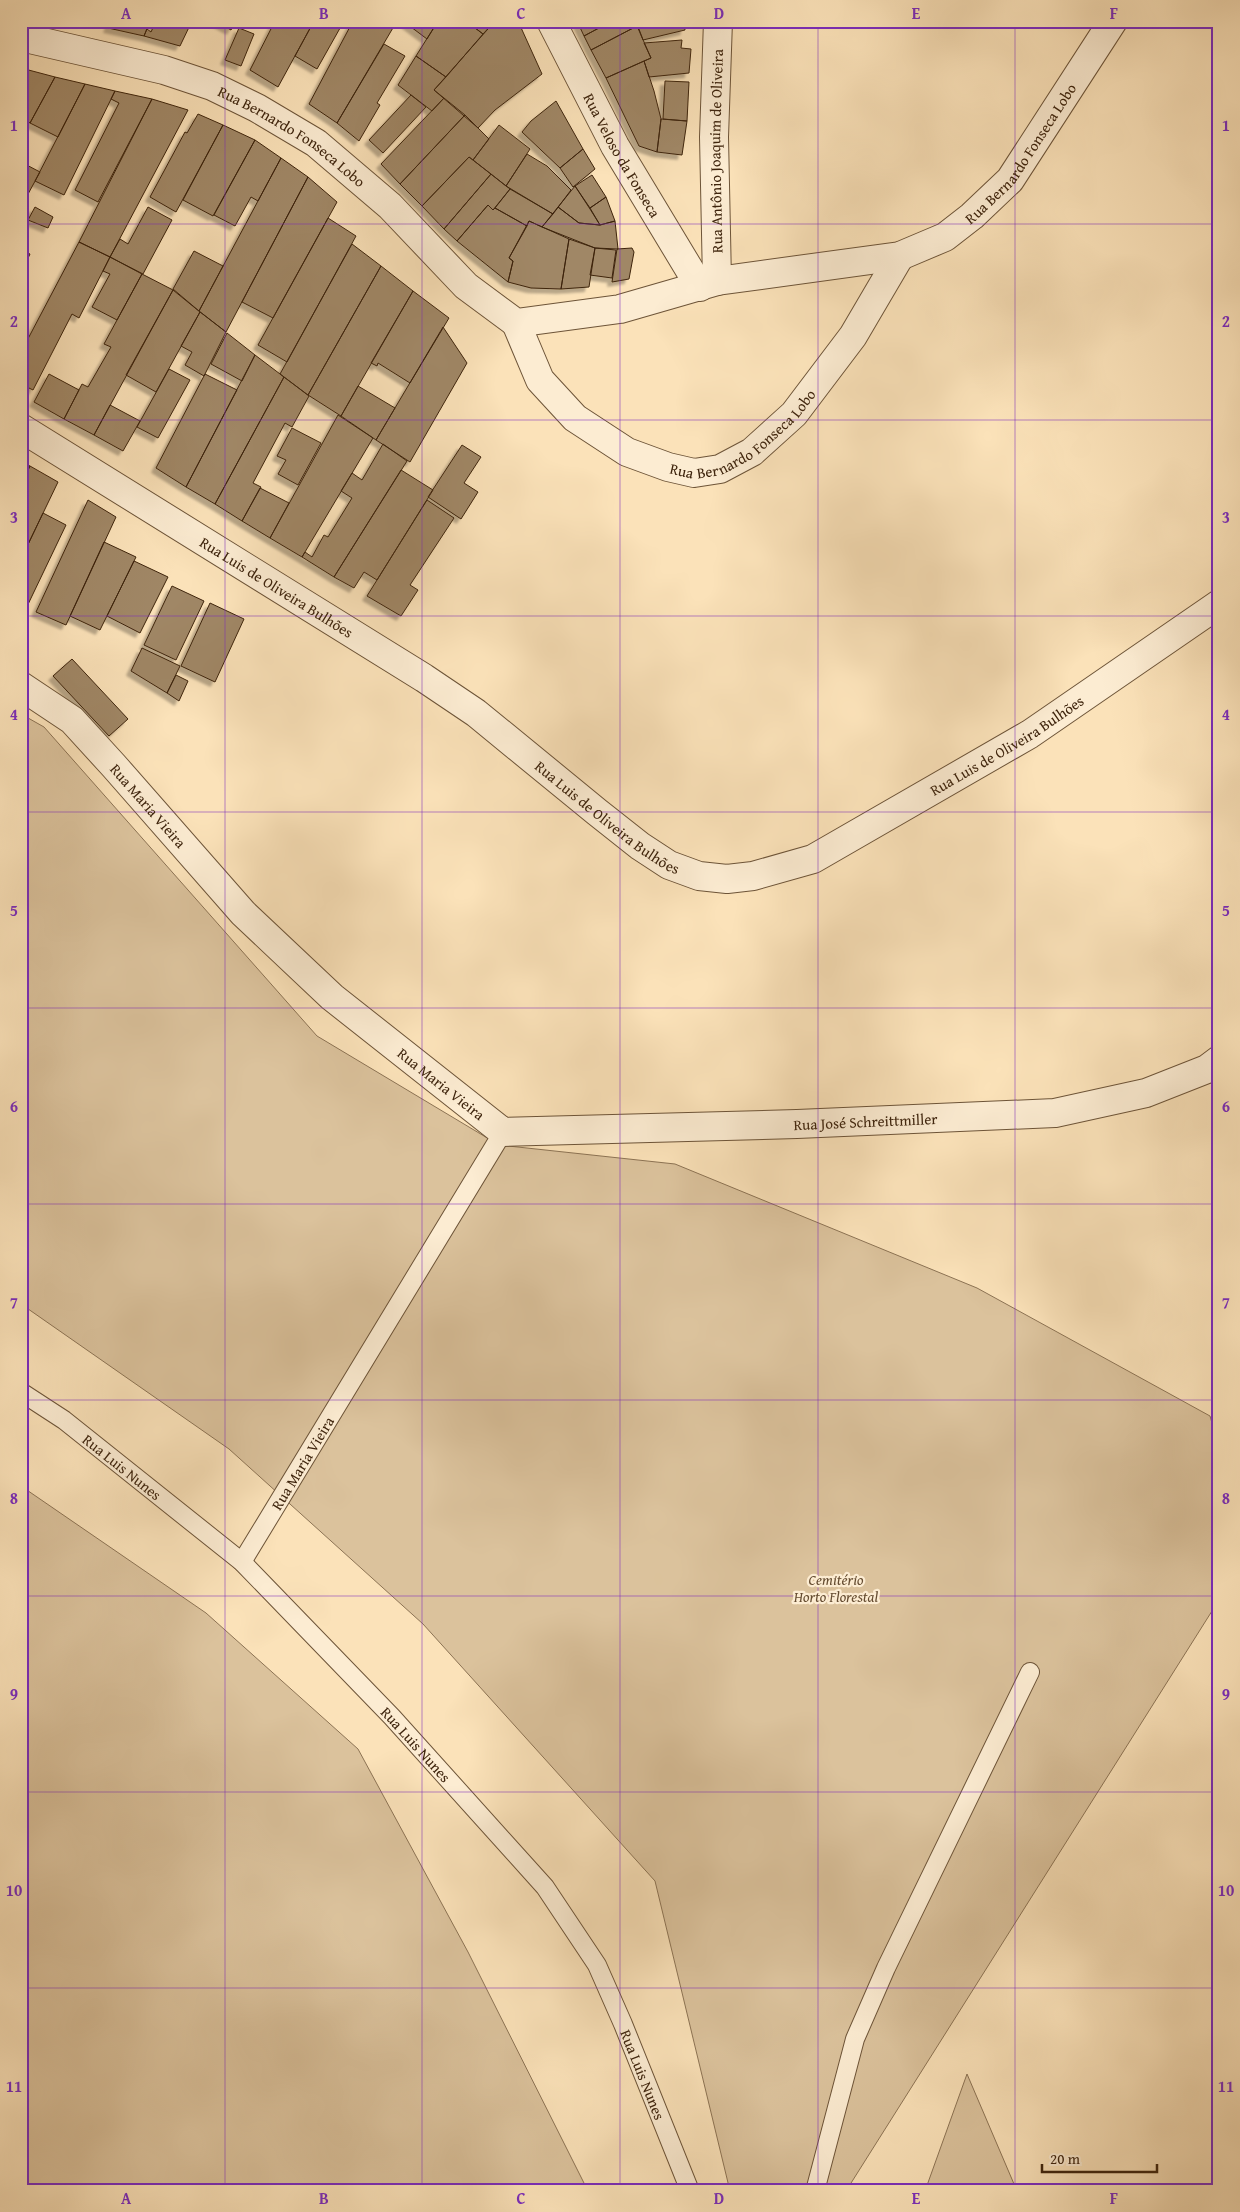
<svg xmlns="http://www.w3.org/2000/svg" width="1240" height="2212" viewBox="0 0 1240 2212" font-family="'Gentium Book Plus',serif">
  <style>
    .green { fill: #dbc29c; stroke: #8c7354 }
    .building { fill: #a08766; stroke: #3e240d; filter: url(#shadow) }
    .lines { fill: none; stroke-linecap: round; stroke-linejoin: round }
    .lane-casing { stroke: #6d5438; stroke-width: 20 }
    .street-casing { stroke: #6d5438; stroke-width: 30 }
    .lane { stroke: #fcecd2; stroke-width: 18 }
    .street { stroke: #fcecd2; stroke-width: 28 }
    .grid { fill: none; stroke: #7b2cbf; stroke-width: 1; stroke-opacity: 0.55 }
    .labels { text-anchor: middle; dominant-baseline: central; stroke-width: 4.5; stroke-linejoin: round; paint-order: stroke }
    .street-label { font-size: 15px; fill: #3e240d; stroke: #fcecd2 }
    .park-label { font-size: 15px; font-style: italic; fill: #654c31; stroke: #fcecd2 }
    .neatline { fill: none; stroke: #7b2cbf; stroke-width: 2 }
    .grid-label { font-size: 16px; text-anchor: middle; font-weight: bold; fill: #7b2cbf }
  </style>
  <defs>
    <filter id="shadow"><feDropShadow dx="-4.5" dy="4.5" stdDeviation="1" flood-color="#0004"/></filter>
  </defs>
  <rect width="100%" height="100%" fill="#fbe2b9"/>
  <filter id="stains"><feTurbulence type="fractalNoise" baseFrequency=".004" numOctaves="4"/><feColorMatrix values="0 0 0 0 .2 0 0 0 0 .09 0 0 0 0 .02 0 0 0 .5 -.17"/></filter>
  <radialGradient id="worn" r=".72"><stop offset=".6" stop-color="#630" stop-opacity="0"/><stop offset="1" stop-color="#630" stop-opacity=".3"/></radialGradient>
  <path class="green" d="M21,714L44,727L317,1036L499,1145L675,1164L977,1288L1210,1416L1219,1448V1596L1212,1611L846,2191H730L655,1881L423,1624L229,1449L21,1304Z
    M21,1486L206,1613L358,1749L468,1952L588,2191H21Z
    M967,2074L1017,2191H925Z"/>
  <path class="building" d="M111,21H150L144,36L108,28Z
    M156,21H192L180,46L144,36L147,29L151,32Z
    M215,21H236L231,30Z
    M275,21H314L278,87L250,70Z
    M314,21H344L317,69L295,56Z
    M353,21H397L337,123L309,104Z
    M403,21H438L427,39Z
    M438,21H466L483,34L446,77L416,56Z
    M466,21H495L483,34Z
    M495,21H518L542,74L495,110L478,128L434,90Z
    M577,21H612L584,36Z
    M612,21H636L637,26L591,50L584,36Z
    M636,21H684L685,30L643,40Z
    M637,26L651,58L606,78L591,50Z
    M239,28L254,34L241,66L225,60Z
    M682,40L681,48L691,49L689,73L649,77L644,61L651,58L644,43Z
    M384,44L405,56L377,103L380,105L359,141L337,123Z
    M416,56L446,77L434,90L444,98L432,111L398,85Z
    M644,61L654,91L661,119L657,152L639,146L606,78Z
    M21,68L55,77L30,123L21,118Z
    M55,77L85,84L58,137L30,123Z
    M665,81L689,82L687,121L663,119Z
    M85,84L115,91L64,195L35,181Z
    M115,91L152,99L98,202L75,190L119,103L111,99Z
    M411,95L426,107L383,153L369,140Z
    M444,98L465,115L400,184L381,164Z
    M152,99L188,110L110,257L79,242Z
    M556,101L583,149L560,168L522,132L531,121Z
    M198,114L223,125L176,212L150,197L185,132L187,133Z
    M465,115L489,139L473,160L469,157L422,206L400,184Z
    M661,119L687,121L682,155L657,152Z
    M223,125L255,140L213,216L183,200Z
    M499,125L530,149L506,186L473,160Z
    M255,140L281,158L258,201L251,197L235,226L214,215Z
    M583,149L595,169L573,187L560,168Z
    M527,154L547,166L571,190L553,214L506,186Z
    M469,157L491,174L444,229L422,206Z
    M281,158L308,177L226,332L199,311Z
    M21,162L40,172L21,207Z
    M491,174L510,189L493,210L488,205L457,241L444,229Z
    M592,175L606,197L590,208L575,186Z
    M308,177L337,202L273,318L242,302Z
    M575,186L590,209L600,225L579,223L558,207Z
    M510,189L553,214L542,227L529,221L527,226L495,208Z
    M606,197L615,221L600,225L590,208Z
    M488,205L493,210L495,208L527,226L509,258L513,261L508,282L457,241Z
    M35,207L53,217L48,228L28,220Z
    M148,207L172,220L143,274L110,257L120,239L128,244Z
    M558,207L579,223L600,225L615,221L618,249L595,248L542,227Z
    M328,218L356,236L287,362L258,345Z
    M529,221L569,239L561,289L531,288L508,282L513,261L509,258Z
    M569,239L595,248L589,287L561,289Z
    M79,242L110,257L79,318L72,314L33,390L21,384V352Z
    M352,244L381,266L308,395L280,374Z
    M595,248L616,250L612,278L590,275Z
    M632,248L634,252L629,279L612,282L617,249Z
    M21,250L30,254L21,273Z
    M194,251L223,266L199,311L173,289Z
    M110,257L142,274L117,320L92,307L110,274L103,271Z
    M381,266L413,291L341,416L308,395Z
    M142,274L173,290L94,435L64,419L82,384L88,387L111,347L104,344Z
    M173,290L200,312L156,392L126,375Z
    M413,291L449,318L410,383L378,363L377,366L371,363Z
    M200,312L226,332L204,376L185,365L192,352L181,346Z
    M443,327L467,363L410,462L376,440Z
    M227,333L255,355L242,381L211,364Z
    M255,355L284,377L215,504L186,487Z
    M169,369L190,380L158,438L137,427Z
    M49,374L79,390L64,419L34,402Z
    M205,374L237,390L186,487L156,468Z
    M284,377L309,396L292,427L285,423L253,483L261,487L242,521L215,504Z
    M358,386L395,408L376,440L341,416Z
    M110,405L140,421L123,451L94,435Z
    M338,415L373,438L302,557L270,538Z
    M292,428L321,443L298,485L278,474L286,460L277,456Z
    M383,444L407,461L334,577L302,557L305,552L312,557L324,535L328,537L352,498L341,491L352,473L362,480Z
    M462,445L481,457L464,483L478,492L461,519L428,497Z
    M21,461L30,466L21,484Z
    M30,466L58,482L21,559V484Z
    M401,470L433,490L377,580L364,572L354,588L334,577Z
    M260,488L289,503L270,538L242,521Z
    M88,500L116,517L66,625L36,612Z
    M427,500L454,518L410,585L418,590L401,616L367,596Z
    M43,513L66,525L21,619V559Z
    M104,542L136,557L100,630L70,616Z
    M134,561L168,577L140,633L107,616Z
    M172,586L204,601L176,660L144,645Z
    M210,603L244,619L215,682L181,666Z
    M142,648L180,666L167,693L131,671Z
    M72,659L128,719L109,736L53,676Z
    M176,675L188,681L179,701L167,693Z"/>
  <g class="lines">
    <g class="lane-casing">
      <g id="lane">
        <path id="s1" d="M21,1392L64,1420L242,1562L392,1717L545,1887L597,1965L623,2024L690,2191"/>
        <path id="s2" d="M242,1562L503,1132"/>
        <path d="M815,2191L855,2039L886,1968L1030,1672"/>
      </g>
    </g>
    <g class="street-casing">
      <g id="street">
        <path id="s3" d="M551,21L615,146L700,287"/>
        <path id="s4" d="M21,37L164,70L212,86L257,108L316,143L390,206L466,286L516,323L620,309L717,281L900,256L945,237L972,216L1010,180L1113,21"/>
        <path id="s5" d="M717,281L714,137L718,21"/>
        <path id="s6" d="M516,323L540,380L575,418L627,452L668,467L694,473L720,469L752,452L794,414L853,336L900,256"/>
        <path id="s7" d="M21,428L424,678L476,713L597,812L640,846L669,865L699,876L727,879L753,876L813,859L1030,734L1219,604"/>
        <path id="s8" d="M21,686L72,720L114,766L243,913L332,997L503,1132L797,1124L1055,1113L1146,1093L1207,1069L1219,1060"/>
      </g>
    </g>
    <use href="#lane" class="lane"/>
    <use href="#street" class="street"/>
  </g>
  <path class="grid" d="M225,21V2191M422,21V2191M620,21V2191M818,21V2191M1015,21V2191M21,224H1219M21,420H1219M21,616H1219M21,812H1219M21,1008H1219M21,1204H1219M21,1400H1219M21,1596H1219M21,1792H1219M21,1988H1219"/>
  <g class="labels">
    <g class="street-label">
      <text stroke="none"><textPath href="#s4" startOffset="292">Rua Bernardo Fonseca Lobo</textPath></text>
      <text stroke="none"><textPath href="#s5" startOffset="130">Rua Antônio Joaquim de Oliveira</textPath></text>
      <text stroke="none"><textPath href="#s4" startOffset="1139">Rua Bernardo Fonseca Lobo</textPath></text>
      <text stroke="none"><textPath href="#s3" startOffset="152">Rua Veloso da Fonseca</textPath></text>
      <text stroke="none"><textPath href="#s6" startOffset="308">Rua Bernardo Fonseca Lobo</textPath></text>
      <text stroke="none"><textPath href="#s7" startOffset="301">Rua Luis de Oliveira Bulhões</textPath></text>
      <text stroke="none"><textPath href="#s7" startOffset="1156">Rua Luis de Oliveira Bulhões</textPath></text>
      <text stroke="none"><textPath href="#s8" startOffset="176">Rua Maria Vieira</textPath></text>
      <text stroke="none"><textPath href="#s7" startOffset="705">Rua Luis de Oliveira Bulhões</textPath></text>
      <text stroke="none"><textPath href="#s8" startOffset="581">Rua Maria Vieira</textPath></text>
      <text stroke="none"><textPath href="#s8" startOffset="1022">Rua José Schreittmiller</textPath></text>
      <text stroke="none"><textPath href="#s2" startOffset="116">Rua Maria Vieira</textPath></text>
      <text stroke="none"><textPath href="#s1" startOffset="126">Rua Luis Nunes</textPath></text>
      <text stroke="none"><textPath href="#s1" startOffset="531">Rua Luis Nunes</textPath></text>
      <text stroke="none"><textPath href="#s1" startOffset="936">Rua Luis Nunes</textPath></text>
    </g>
    <g class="park-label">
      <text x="836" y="1579">Cemitério<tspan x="836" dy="17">Horto Florestal</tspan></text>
    </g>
  </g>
  <rect width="1240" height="2212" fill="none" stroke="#fbe2b9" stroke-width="55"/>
  <path d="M1042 2164v8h115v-8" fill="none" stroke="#3e240d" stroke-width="2.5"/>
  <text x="1050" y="2164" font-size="15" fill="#3e240d" stroke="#fcecd2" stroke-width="4" paint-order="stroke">20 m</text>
  <rect x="28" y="28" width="1184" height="2156" class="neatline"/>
  <g class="grid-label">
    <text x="126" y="19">A</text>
    <text x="324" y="19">B</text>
    <text x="521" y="19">C</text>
    <text x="719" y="19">D</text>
    <text x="916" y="19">E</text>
    <text x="1114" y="19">F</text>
    <text x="14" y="131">1</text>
    <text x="1226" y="131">1</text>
    <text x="14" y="327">2</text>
    <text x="1226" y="327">2</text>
    <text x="14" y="523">3</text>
    <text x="1226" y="523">3</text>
    <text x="14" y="720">4</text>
    <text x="1226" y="720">4</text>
    <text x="14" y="916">5</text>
    <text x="1226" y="916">5</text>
    <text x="14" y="1112">6</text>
    <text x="1226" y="1112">6</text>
    <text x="14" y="1308">7</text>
    <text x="1226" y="1308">7</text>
    <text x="14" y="1504">8</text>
    <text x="1226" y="1504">8</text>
    <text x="14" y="1700">9</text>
    <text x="1226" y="1700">9</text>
    <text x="14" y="1896">10</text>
    <text x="1226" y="1896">10</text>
    <text x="14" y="2092">11</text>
    <text x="1226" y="2092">11</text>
    <text x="126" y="2204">A</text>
    <text x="324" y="2204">B</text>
    <text x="521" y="2204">C</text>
    <text x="719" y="2204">D</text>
    <text x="916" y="2204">E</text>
    <text x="1114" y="2204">F</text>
  </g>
  <rect width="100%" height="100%" filter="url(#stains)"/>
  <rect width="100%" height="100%" fill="url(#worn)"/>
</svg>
